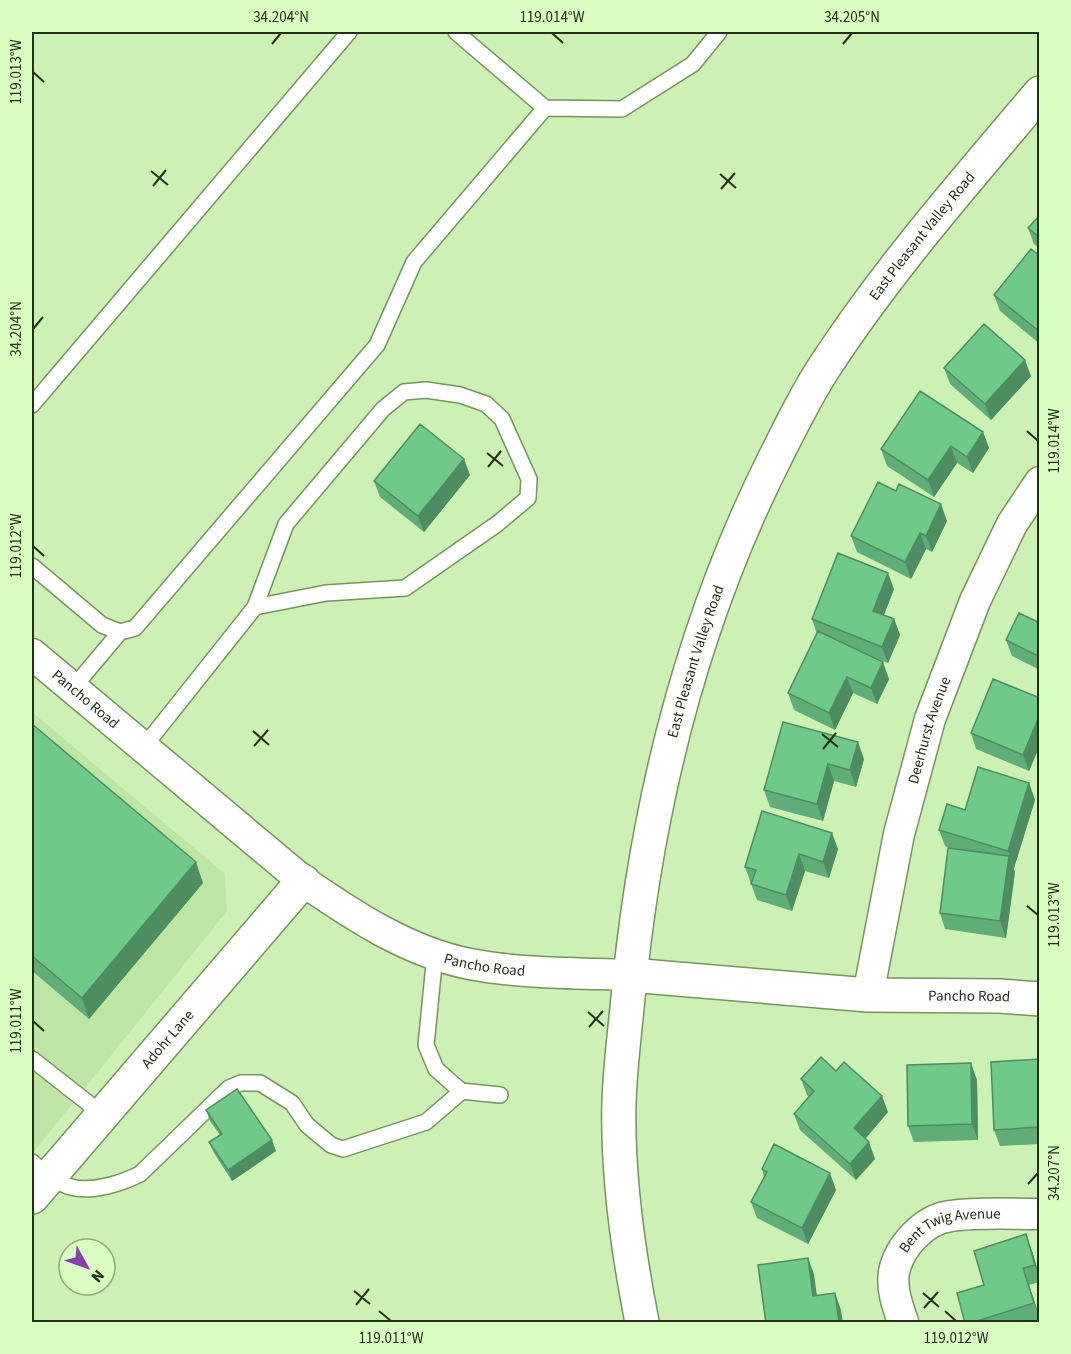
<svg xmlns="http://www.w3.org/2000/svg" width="1071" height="1354" viewBox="0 0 1071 1354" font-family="'Source Sans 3',sans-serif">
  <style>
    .built { fill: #bfe5a4 }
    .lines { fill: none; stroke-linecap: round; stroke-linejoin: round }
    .service-casing { stroke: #75945e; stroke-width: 18 }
    .minor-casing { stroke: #75945e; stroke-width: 33 }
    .tertiary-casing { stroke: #75945e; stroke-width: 36 }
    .secondary-casing { stroke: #75945e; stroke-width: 36 }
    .service { stroke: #fff; stroke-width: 15 }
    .minor { stroke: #fff; stroke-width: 30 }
    .tertiary { stroke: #fff; stroke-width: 33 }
    .secondary { stroke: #fff; stroke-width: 33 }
    .wall { fill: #5fad78 }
    .shaded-wall { fill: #4d8d61 }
    .building { fill: #6ec98b; stroke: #4d8d61; stroke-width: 1.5 }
    .ticks { fill: none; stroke: #222f19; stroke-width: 2 }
    .labels { text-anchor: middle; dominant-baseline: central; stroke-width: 4.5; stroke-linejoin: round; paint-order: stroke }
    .street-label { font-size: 15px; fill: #222f19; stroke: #dafdc2 }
    .neatline { fill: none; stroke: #222f19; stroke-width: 2 }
    .ticks-label { font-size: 15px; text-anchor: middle; fill: #222f19 }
  </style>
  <rect width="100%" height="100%" fill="#cdf0b5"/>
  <path class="built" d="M32,712L225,874L227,911L32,1154Z"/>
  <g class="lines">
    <g class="service-casing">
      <path id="service" d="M456,32L545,108L622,109L693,64L719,32
        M32,405L349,32
        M32,566L102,625L120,632L135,628L377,345L414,262L545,108
        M73,688L120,632
        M143,748L255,607L326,593L405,588L497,524L528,498L529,479L502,419L486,404L460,395L426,390L404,392L383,409L286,524L255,607
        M435,954L426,1045L436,1069L461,1091L500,1095
        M32,1059L102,1114
        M32,1162C44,1172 56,1183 71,1187C92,1193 122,1183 140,1174L229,1088L241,1083H260L292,1103L307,1125L331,1145L343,1149L426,1122L462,1091"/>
    </g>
    <g class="minor-casing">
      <g id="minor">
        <path id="s1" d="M32,654L303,881C354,916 408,952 470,964C522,974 577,973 630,975"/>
        <path id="s2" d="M868,995L899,834L930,719L975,601L1012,524L1040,482"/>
        <path id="s3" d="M903,1322C898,1307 891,1289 894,1272C899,1247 924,1219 951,1216C979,1212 1011,1214 1040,1214"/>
      </g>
    </g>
    <g class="tertiary-casing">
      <g id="tertiary">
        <path id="s4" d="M630,975L868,995L1000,996L1040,999"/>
        <path id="s5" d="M32,1197L303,881"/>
      </g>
    </g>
    <g class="secondary-casing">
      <g id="secondary">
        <path id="s6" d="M642,1322C628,1251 617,1175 619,1102C620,1070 624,1039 627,1008C644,817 689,629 775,458C791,426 807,393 827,363C890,267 966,181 1040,93"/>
      </g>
    </g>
    <use href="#service" class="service"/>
    <use href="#minor" class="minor"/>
    <use href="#tertiary" class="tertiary"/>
    <use href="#secondary" class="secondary"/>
  </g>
  <path class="wall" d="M1040,215V249L1034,244L1028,228Z
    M1040,256V344L1000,311L994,295Z
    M944,368L1031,376L991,420L950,384Z
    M983,432L989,448L973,473L957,463L934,497L887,466L881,449Z
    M470,475L424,532L380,497L374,481Z
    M947,521L932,552L926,549L911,579L857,552L851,536Z
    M894,589L884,615L894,619L900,635L888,663L870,656L889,679L877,704L853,693L835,730L794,710L788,693L817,634L812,619Z
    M1040,623V670L1012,656L1006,640Z
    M1040,698V745L1029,771L976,749L971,733Z
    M783,722L864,759L856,787L834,781L823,821L770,807L764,790Z
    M32,724L203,883L89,1019L32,971Z
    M1029,783L1035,800L1014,868H1013L1015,872L1006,938L945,929L940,913L949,848L945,846L939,830L965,810Z
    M762,811L838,849L829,878L805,871L792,911L757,900L745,867Z
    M1040,1059V1144L1000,1146L994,1130Z
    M836,1071L888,1112L865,1139L875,1159L856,1180L800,1130L794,1114L809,1097L807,1095L801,1079Z
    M977,1080L978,1140L914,1142L908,1126Z
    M206,1110L276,1151L232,1181L214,1153L209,1142L220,1135L210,1121Z
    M762,1169L836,1190L808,1244L757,1218L751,1202L764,1177Z
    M1032,1251L1040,1277V1282L1029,1285L1040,1319L1029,1323H965L984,1285Z"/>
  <path class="shaded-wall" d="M1025,360L1031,376L991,420L985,404Z
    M983,432L989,448L973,473L967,457Z
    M951,446L957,463L934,497L928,480Z
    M464,459L470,475L424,532L418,516Z
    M941,504L947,521L932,552L926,536Z
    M920,533L926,549L911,579L905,562Z
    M888,573L894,589L879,627L873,611Z
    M894,619L900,635L888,663L882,647Z
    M883,662L889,679L877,704L871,688Z
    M847,677L853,693L835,730L829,713Z
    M1040,714V745L1029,771L1023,755Z
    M858,742L864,759L856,787L850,770Z
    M828,764L834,781L823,821L817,804Z
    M1029,783L1035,800L1014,868L1008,851Z
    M832,833L838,849L829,878L823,862Z
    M799,854L805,871L792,911L786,895Z
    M1009,856L1015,872L1006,938L1000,921Z
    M196,862L203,883L89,1019L82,998Z
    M971,1063L977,1080L978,1140L972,1124Z
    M882,1096L888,1112L860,1145L854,1128Z
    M272,1140L276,1151L232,1181L228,1170Z
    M869,1142L875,1159L856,1180L850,1164Z
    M830,1173L836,1190L808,1244L802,1228Z
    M1026,1234L1032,1251L1040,1278L1035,1265Z
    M808,1258L814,1274L819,1312L813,1296Z
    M1023,1268L1029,1285L1040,1318L1034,1303Z
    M835,1293L841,1310L843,1323H839Z"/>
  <path class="building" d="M1040,215V238L1028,228Z
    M1031,249L1040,256V332L994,295Z
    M984,324L1025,360L985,404L944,368Z
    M920,391L983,432L967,457L951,446L928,480L881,449Z
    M420,424L464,459L418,516L374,481Z
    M878,482L896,491L899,484L941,504L926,536L920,533L905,562L851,536Z
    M838,553L888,573L873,611L894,619L882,647L812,619Z
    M1019,613L1040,623V657L1006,640Z
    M818,631L883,662L871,688L847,677L829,713L788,693Z
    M993,679L1040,698V714L1023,755L971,733Z
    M783,722L858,742L850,770L828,764L817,804L764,790Z
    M32,724L196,862L82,998L32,956Z
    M978,767L1029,783L1008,851L939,830L947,804L965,810Z
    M762,811L832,833L823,862L799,854L786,895L751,884L756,870L745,867Z
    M948,848L1009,856L1000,921L940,913Z
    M821,1057L836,1071L844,1062L882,1096L854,1128L869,1142L850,1164L794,1114L814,1091L801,1079Z
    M1040,1059V1127L994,1130L991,1062Z
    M971,1063L972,1124L908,1126L907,1065Z
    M237,1089L272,1140L228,1170L209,1142L222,1134L206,1110Z
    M774,1144L830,1173L802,1228L751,1202L767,1172L762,1169Z
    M1026,1234L1035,1265L1023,1268L1034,1303L971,1323H965L957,1293L984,1285L974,1251Z
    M808,1258L813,1296L835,1293L839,1323H766L758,1265Z"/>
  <path class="ticks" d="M552,33L563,43M272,44L281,33M843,44L852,33M33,72L44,82M151,171L168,185M720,174L736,188M153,186L166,170M721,189L735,173M33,329L43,317M1027,431L1038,441M487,453L503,466M488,467L501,451M33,546L44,556M253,731L269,745M822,734L838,747M254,746L268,730M823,749L836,733M1027,906L1038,915M588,1012L604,1026M33,1021L44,1031M589,1027L603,1011M1028,1184L1038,1173M354,1291L370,1304M923,1293L939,1307M356,1305L369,1289M924,1308L938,1292M379,1311L391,1321M945,1311L956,1321"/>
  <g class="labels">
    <g class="street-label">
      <text stroke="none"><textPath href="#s6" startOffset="1156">East Pleasant Valley Road</textPath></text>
      <text stroke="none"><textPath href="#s6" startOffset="670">East Pleasant Valley Road</textPath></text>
      <text stroke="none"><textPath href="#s1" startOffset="70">Pancho Road</textPath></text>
      <text stroke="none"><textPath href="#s2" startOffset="272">Deerhurst Avenue</textPath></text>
      <text stroke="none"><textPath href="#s1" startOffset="556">Pancho Road</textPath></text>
      <text stroke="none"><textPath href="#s4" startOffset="340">Pancho Road</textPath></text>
      <text stroke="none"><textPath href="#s5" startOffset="208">Adohr Lane</textPath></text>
      <text stroke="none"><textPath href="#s3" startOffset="130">Bent Twig Avenue</textPath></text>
    </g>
  </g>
  <rect width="1071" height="1354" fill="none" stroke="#dafdc2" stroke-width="66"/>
  <g transform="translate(87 1267) rotate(130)"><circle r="28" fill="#dafdc2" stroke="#90ab7e" stroke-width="1.5"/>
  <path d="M0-4.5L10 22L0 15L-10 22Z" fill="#8a3eaf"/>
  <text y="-9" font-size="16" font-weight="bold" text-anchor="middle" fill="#222f19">N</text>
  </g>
  <rect x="33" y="33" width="1005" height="1288" class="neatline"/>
  <g class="ticks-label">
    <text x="281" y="22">34.204°N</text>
    <text x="552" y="22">119.014°W</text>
    <text x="852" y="22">34.205°N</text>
    <text transform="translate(16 72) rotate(-90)" y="5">119.013°W</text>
    <text transform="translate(16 329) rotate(-90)" y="5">34.204°N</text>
    <text transform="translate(1054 441) rotate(-90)" y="5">119.014°W</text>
    <text transform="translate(16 546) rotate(-90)" y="5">119.012°W</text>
    <text transform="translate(1054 915) rotate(-90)" y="5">119.013°W</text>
    <text transform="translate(16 1021) rotate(-90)" y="5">119.011°W</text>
    <text transform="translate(1054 1173) rotate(-90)" y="5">34.207°N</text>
    <text x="391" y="1343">119.011°W</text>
    <text x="956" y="1343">119.012°W</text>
  </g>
</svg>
